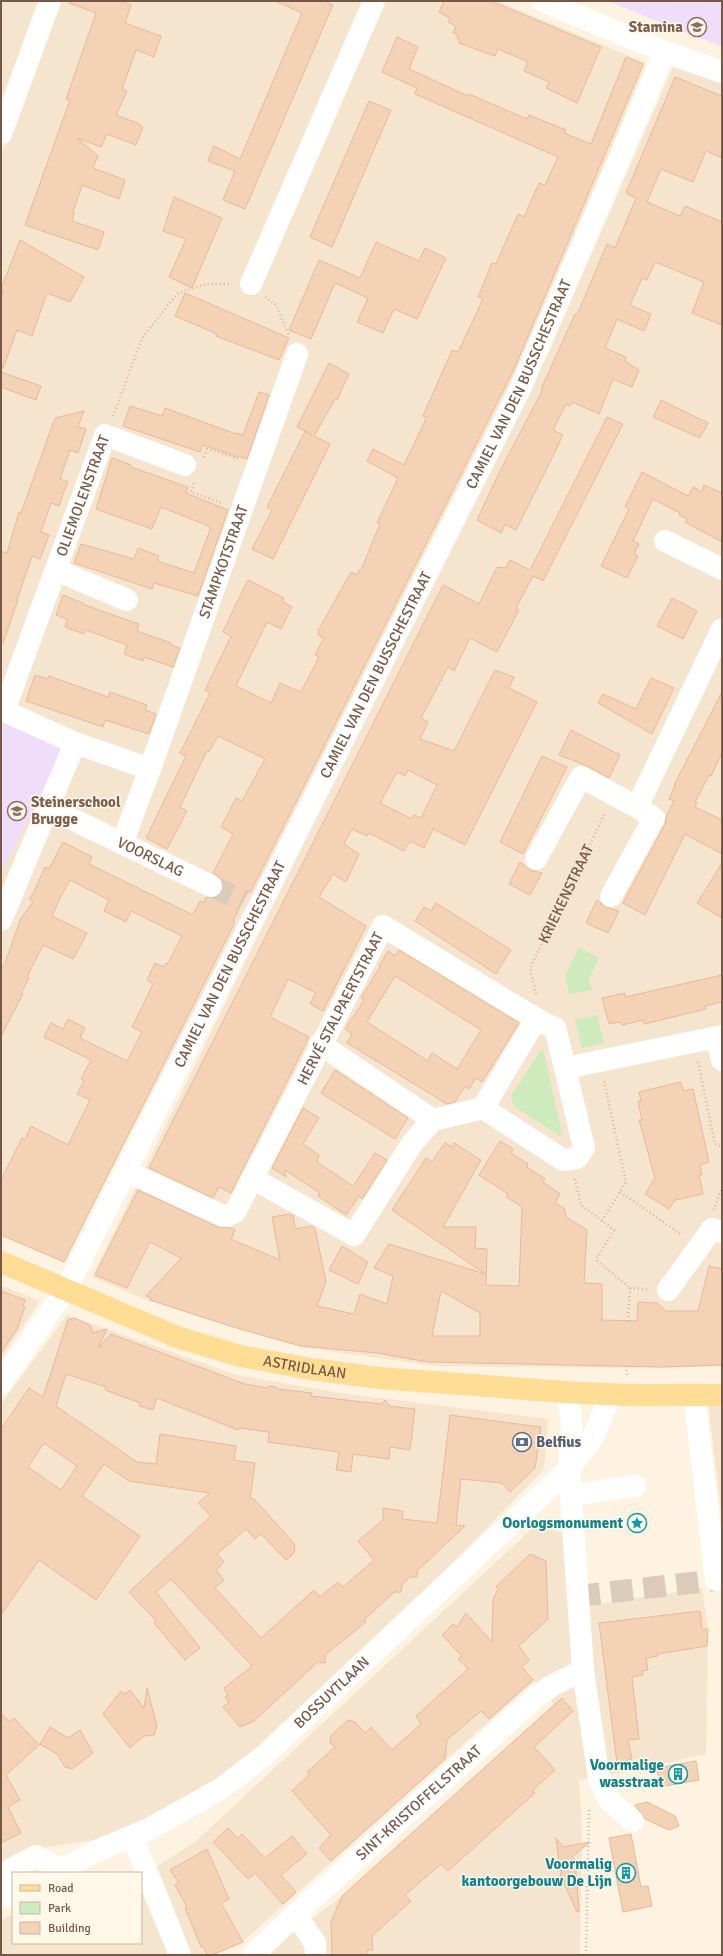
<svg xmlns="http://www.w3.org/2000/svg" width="723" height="1956" viewBox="0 0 723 1956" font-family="Signika,sans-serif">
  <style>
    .residential { fill: #f5e5ce }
    .education { fill: #f0ddf9 }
    .green { fill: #ceebbe }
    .building { fill: #f4d2b6; stroke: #e8b995; fill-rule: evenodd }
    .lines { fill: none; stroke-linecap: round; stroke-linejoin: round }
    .minor-tunnel { stroke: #dbccba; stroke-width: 22; stroke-dasharray: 22 11; stroke-linecap: butt }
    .path { stroke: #d9b599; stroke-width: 2.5; stroke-dasharray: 1 3; stroke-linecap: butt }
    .minor { stroke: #fff; stroke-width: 22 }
    .major { stroke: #ffdd95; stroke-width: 22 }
    .labels { text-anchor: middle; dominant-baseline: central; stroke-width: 3; stroke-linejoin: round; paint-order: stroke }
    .education-label { font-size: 15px; font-weight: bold; fill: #785e54; stroke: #fff7e7; text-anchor: end }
    .street-label { font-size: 15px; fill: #755946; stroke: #fff7e7 }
    .service-label { font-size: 15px; font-weight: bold; fill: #4e5e75; stroke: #fff7e7; text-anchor: start }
    .culture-label { font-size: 15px; font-weight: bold; fill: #0d838f; stroke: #fff7e7; text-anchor: end }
  </style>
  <rect width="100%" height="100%" fill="#fdf3e0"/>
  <path class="residential" d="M1,1H42L1,115Z
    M57,1H497L646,63L524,362L224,953L63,1262L1,1235V155Z
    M674,65L722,83V1366L662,1368L435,1366L300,1347L207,1319L142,1298L92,1277L256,940L549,352Z
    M1,1285L40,1301L1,1359Z
    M67,1315L237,1375L340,1393L548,1419L544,1469L395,1622L219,1784L131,1831L101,1839L33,1849L1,1866V1404Z
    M707,1395H722V1520Z
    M537,1524L562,1533L572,1608L702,1588L708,1628L706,1754L636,1770L579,1780L582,1830L580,1955H266L278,1944L342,1896L554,1704L534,1681L241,1943L213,1955H192L157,1866L195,1842Z
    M141,1891L169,1955H1V1920L13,1914V1943H141Z"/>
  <path class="education" d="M609,1H722V47L622,7Z
    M1,721L64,748L1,874Z"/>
  <path class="green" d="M579,947L599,958L589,979L592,990L569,994L565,976Z
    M597,1015L604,1043L582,1048L575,1020Z
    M541,1050L544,1052L562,1134L560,1136L514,1106L511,1096Z"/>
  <path class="building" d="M69,1H122L131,5L125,23L161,36L154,57L136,50L122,89L127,91L116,115L140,124V126L143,127L136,145L107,134L101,147L77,138L98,156L93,168L125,180L119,199L82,185L73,213H74L72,221L104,232L98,250L25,225L70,100L66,99L96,13L69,3Z
    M275,1H324L333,5L245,209L223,200L235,171L208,161L214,146L240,159L302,13Z
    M444,1H491L601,47L577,103L546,88L549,82L524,71L528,62L498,49L495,56L459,43L460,40L457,38L458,35L453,33L456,26L448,22L450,18L439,12Z
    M397,37L418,47L409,69L468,96L469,94L527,119L529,115L566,130L564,133L591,144L626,57L643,64L515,367L250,893L248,891L233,921L235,922L64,1262L1,1235V1180L22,1138L25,1140L31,1126L68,1145L90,1100L77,1094L84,1081L81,1079L91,1060L44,1037L51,1023L63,1029L68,1019L85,1028L80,1038L127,1061L142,1032L132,1027L153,984L147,980L155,963L164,967L166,963H168L182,936L131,911L126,922L104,911L109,900L70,880L61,896L52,916L87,933L73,959L43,945L27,977L29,978L21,993L23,994L1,1036V969L5,963L21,918L33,902L29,899L34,892L45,867L49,869L63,842L92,857L89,864L193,915L200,901L203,903L206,897L212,898L218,897L222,892L223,885L222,879L213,873L233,834L221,827L236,798L242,801L265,759L218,736L209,752L207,751L180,807L187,811L167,849L146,838L186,756L180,753L210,693L205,690L231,636L223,632L236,604L248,580L284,598L282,601L292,607L281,629L267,622L236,686L271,703L280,683L301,692L319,657L315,655L324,638L318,635V631L351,572L357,575L359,570H361L380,524L377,523L398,478L367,461L373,449L404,465L425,421L426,417L423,416L452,350L458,352L483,299L478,297L492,263L496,264L518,214L524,217L539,183L545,185L558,157L415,94L417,88L382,72Z
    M675,77L722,96V158L706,151L693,182L661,169L647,202L680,216L685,206L722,222V325L692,313L704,282L655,262L647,280L642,278L630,305L651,314L644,331L617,319L605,348L626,357L625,361L639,370L632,387L613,379L599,414L572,402L570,406L566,404L553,430L563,435L547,468L516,530L505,524L501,533L477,520L499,473L543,389H541L547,376L575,314L577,315L607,244L615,248L636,198L626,193Z
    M369,101L391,110L332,247L310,237Z
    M174,197L222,218L192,288L169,277L186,239L163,231Z
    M20,240L84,277L70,302L47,293L32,336L17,330L3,368H1V297L3,290L1,289Z
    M376,242L419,261L425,248L446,258L417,319L394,309L383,333L357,322L368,298L335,283L311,339L289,330L319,260L360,278Z
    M185,293L289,338L279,360L216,336L217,334L175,316Z
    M329,363L349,374L337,400L335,399L314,436L330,444L273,559L252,549L272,510L267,507L305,431L312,435L297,427Z
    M1,372L41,386L36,400L1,387Z
    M259,392L269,395L247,459L238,456L237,457L203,445L200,452L123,426L130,406L162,416L165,408L236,434V433L243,435Z
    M661,400L708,423L700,438L653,417Z
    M84,411L78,427L86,429L78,453L70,450L60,479L68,482L63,494L59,506L51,503L41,532L49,535L40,559L32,556L17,600H18L3,643H1V551L7,553L19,512L21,513L55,418Z
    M607,417L623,424L543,581L533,576L516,608L519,610L497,652L470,638L454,671L448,667L421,718L428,722L420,739L454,751L495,670L514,677L509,688L537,702L465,845L433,829L424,848L410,841L404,851L369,833L367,836L352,829L344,844L359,854L346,882L333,874L319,897L366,926L323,1011L310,1004L316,993L288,979L270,1017L309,1037L231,1193L219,1187L213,1198L149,1168L443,585L479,604L497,567L506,568L510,560L530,570ZM408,770L437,785L421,818L414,815L412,819L380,803L397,772L405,776Z
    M112,458L131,465V467L188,487L186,493L228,510L198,596L154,583L152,589L74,563L81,544L134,559L138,548L159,556L157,561L194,573L211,527L161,507L152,529L96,509Z
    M642,472L688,496L693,487L702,492L704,485L722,493V542L685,522L687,519L679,515L680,513L653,499L633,541L639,544L634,554L638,556L627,578L601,566L629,509L625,507Z
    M63,595L83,603L82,604L139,624L137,631L171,643V645L180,648L173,667L144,657L143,661L124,654L127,645L86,630L84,634L65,627L67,619L56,615Z
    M672,598L697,611L683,639L657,626Z
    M35,675L48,679L49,676L108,697L110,692L147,705L145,710L156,714L149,734L105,720L103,727L26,701Z
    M651,678L674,688L652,734L598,703L603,694L636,709Z
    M722,692V753L711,776L709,775L702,789L695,802L697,803L695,807L722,820V854L685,834L645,915L623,903L665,824L666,817L674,801L669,799L675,786L674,785Z
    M571,730L620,755L609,778L587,766L559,755Z
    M542,756L567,767L523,854L500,842Z
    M520,862L530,870L542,873L530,895L509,884Z
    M722,863V918L697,903Z
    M597,900L605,907L619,911L608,933L586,923Z
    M436,903L511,950L496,974L415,921L424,907L431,911Z
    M399,950L519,1023L482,1082L476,1078L469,1089L465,1086L455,1102L447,1104L347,1043L352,1034L345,1029L364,1000L361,998L380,967L379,966L388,951L395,956ZM395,976L481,1030L457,1069L432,1053L428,1061L367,1022Z
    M722,975V1002L705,1006L706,1009L644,1024L643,1020L622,1025L620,1022L609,1024L602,998L625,993V997Z
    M335,1070L408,1118L395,1139L321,1093Z
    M681,1082L683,1091L693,1089L709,1162L700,1165L702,1175H699L703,1194L675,1200L669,1209L645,1194L655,1178L639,1120H642L638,1101H641L639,1092Z
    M303,1108L319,1118L303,1144L319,1155L317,1162L353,1186L375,1153L387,1160L362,1199L359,1196L346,1215L318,1196L320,1193L285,1170L286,1177L272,1168Z
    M500,1141L513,1149L511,1153L528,1164L527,1167L545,1179L543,1182L560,1194L555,1203L564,1208L566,1217L587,1230L584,1283L602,1284V1320L637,1321L638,1302L657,1303L666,1311H698L709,1266L722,1269V1365L662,1367L428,1362L377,1353L301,1346L233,1327L150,1300L151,1298L146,1296L181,1258L150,1242L127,1288L95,1275L138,1190L218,1227L231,1228L235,1230L231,1239L280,1260L272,1217L290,1214L293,1215L295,1229L312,1226L315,1228L326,1282L317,1306L354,1314L360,1294L387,1304L393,1276L374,1268L389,1244L485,1274L392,1210L426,1158L432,1162L445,1143L452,1147L454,1143L481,1160L443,1227H476L475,1248L487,1249L486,1285L519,1286L522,1207L506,1197L508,1194L479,1175ZM441,1291L480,1313V1336H432Z
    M342,1246L368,1262L358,1284L329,1270Z
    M1,1291L25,1300L23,1306L25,1307L17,1329L1,1353Z
    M74,1318L90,1325L93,1333L107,1329L98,1348L111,1334L245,1384L267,1388L269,1386L276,1387L277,1389L312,1393L311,1396L381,1404L385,1400L389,1406L415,1409L410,1450L390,1447L389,1459L353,1454L351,1472L336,1470L339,1452L268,1442L269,1432L239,1428L238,1430L157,1398L153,1410L139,1406L140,1403L105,1390L106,1387L66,1374L56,1406L137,1462L156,1464L160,1434L236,1446L234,1460L255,1463L250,1499H254L291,1540L295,1545L294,1553L286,1560L261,1534L255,1539L246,1529L217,1554L224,1562L216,1570L224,1580L215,1588L261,1638L314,1590L320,1597L338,1582L343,1587L374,1560L358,1541L383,1520V1508L403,1511L402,1519L437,1523L450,1415L541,1427L535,1468L510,1492L502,1483L461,1479L456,1525L465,1526L417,1571V1577H410L402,1585L401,1592H394L364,1620L366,1622L325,1655V1663L318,1662L254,1721L240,1727L223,1707L229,1702L225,1697L228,1695L224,1688L252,1666L171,1579L156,1592L200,1648L185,1660L154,1623L156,1621L129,1592L211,1516L198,1503L210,1493L129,1481L104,1464L82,1496L140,1536L96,1600L39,1560L1,1615V1429L29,1388L43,1397L68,1320ZM44,1443L77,1466L61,1490L28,1467Z
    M530,1554L546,1561L548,1619L519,1646L529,1660L522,1667L533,1680L489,1719L481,1711L447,1740L445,1759L331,1861L319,1848L331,1835L292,1791L309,1775L307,1772L335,1747L330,1743L331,1736L348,1720L355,1722L365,1733L371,1727L392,1750L421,1724L416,1716L468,1669L458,1659L462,1656L442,1635L453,1624L457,1627L466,1613L492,1642L493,1600L498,1589L496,1587Z
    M700,1611L702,1629H708L707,1646L657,1654L658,1656L646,1658L648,1670L642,1671L643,1675L632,1677L639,1739L628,1740L632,1759L617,1763L599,1623Z
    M147,1688L157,1726L154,1735L144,1736L130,1748L103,1714L121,1691L125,1694L130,1690L144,1708Z
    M562,1698L573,1711L534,1747L555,1770L532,1791L535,1793L448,1871L441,1864L405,1895L411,1901L372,1936L373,1950H367V1955H332L331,1922L342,1896Z
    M1,1713L9,1722L14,1718L39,1745L6,1775L20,1800L8,1807L21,1833L1,1843Z
    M50,1727L68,1738L80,1730L93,1753L72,1769L65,1767L57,1754L40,1744Z
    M696,1761L699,1780L660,1787L657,1768Z
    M647,1802L675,1816L679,1826L669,1830L645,1819L635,1805Z
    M228,1828L238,1838L242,1834L265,1858L292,1836L307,1854L281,1875L296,1892L283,1904L255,1873L248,1879L213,1842Z
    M631,1834L641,1887L648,1886L652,1906L623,1912L609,1838Z
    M556,1838L563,1847L590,1842L572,1857L575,1860L579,1912H577L561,1877Z
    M207,1849L229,1899L221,1903L243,1942L212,1955H207L203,1946L201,1947L185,1908L187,1907L175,1885L179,1883L170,1870Z"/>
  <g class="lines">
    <path class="minor-tunnel" d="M211,886L243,901
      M578,1596L716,1580"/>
    <g class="path">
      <path d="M265,297L276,305L289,336"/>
      <path d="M113,416L142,338L178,293L206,284H231"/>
      <path d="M204,457L207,449L239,459"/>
      <path d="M194,483L191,492L222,503"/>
      <path id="s1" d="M536,994L530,968L605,813"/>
      <path d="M698,1062L715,1144L722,1147"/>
      <path d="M575,1179L581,1205L614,1230L596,1260L630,1288"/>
      <path d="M620,1192L682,1235"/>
      <path d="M714,1210L722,1186"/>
      <path d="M602,1221L626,1182L604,1081"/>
      <path d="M630,1288L648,1289"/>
      <path d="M628,1321L630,1288"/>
      <path d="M626,1366L627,1375"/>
      <path d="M586,1955L589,1808"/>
    </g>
    <g class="minor">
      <path d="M543,1L665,52L722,72"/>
      <path d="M1,134L50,1"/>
      <path d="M251,284L374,1"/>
      <path d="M665,541L722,569"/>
      <path d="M56,570L127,600"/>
      <path d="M75,743L150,769L122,843"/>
      <path id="s2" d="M150,769L297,354"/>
      <path id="s3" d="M47,807L211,886"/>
      <path d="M536,859L581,777L637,807"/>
      <path d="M611,896L654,818L637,807L722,629"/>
      <path id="s4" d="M1,920L75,743L4,711L105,435L185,465"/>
      <path d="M717,1038L722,1060"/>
      <path d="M320,1044L433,1120"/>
      <path d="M483,1108L563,1160L577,1158L584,1148L565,1068"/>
      <path id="s5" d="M126,1171L223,1216H227L235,1212L383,926L543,1023L555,1028L565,1068L722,1036"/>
      <path d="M252,1178L354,1235L413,1142L433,1120L483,1108L536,1019"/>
      <path d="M668,1290L712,1229L722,1232"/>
      <path id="s6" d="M1,1383L66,1289L520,389L665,52"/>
      <path d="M565,1392L570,1408L572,1424L569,1469L583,1670L599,1779L609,1800L633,1821"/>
      <path d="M694,1395L716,1580"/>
      <path d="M572,1495L635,1486"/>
      <path d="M132,1836L180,1955"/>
      <path id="s7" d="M53,1873L99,1850L147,1830L185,1809L222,1788L265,1755L569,1469L593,1437L611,1394"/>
      <path d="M1,1874L36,1856L60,1869"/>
      <path d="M1,1898L13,1892"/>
      <path d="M296,1915L315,1943L316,1955"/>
      <path id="s8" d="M253,1955L311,1900L537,1696L553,1685L583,1670"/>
    </g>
    <path class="major" id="s9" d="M1,1262L177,1337L240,1356L311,1369L380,1378L565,1392L627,1395H722"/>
  </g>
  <defs>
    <g id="school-ring" transform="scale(1)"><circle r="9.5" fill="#fff7e7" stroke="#8d6e63" stroke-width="1.5"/><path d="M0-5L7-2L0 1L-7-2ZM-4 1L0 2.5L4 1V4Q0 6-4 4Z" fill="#8d6e63"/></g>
    <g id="bank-ring" transform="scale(1)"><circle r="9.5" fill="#fff7e7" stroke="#5c6f8a" stroke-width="1.5"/><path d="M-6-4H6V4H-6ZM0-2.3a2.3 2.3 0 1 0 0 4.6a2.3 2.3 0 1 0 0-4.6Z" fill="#5c6f8a"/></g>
    <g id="sight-ring" transform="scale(1)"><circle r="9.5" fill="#fff7e7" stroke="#0f9aa8" stroke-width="1.5"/><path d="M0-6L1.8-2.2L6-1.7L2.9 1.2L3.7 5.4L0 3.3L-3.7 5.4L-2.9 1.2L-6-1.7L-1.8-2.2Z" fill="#0f9aa8"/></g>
    <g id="building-ring" transform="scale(1)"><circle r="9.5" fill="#fff7e7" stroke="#0f9aa8" stroke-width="1.5"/><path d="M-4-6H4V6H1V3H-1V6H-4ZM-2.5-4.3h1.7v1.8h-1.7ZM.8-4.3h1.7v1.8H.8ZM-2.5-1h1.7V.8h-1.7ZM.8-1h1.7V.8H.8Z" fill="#0f9aa8"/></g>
  </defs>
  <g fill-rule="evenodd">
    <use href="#school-ring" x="697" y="27"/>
    <use href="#school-ring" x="17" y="811"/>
    <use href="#bank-ring" x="522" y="1442"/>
    <use href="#sight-ring" x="637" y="1523"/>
    <use href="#building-ring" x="678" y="1774"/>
    <use href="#building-ring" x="626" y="1873"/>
  </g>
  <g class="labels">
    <g class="education-label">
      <text x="683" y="27">Stamina</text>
      <text x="31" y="802" text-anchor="start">Steinerschool<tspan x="31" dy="17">Brugge</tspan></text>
    </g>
    <g class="street-label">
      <text stroke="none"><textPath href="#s6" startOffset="1126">CAMIEL VAN DEN BUSSCHESTRAAT</textPath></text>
      <text stroke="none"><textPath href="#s4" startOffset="499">OLIEMOLENSTRAAT</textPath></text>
      <text stroke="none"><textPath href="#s2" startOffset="220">STAMPKOTSTRAAT</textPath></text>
      <text stroke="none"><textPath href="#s6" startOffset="802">CAMIEL VAN DEN BUSSCHESTRAAT</textPath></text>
      <text stroke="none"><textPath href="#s3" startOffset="115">VOORSLAG</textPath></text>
      <text stroke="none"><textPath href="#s1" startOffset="109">KRIEKENSTRAAT</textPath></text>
      <text stroke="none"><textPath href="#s6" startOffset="478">CAMIEL VAN DEN BUSSCHESTRAAT</textPath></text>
      <text stroke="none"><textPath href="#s5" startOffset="349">HERVÉ STALPAERTSTRAAT</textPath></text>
      <text stroke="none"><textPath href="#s9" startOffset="323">ASTRIDLAAN</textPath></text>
      <text stroke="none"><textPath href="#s7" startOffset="335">BOSSUYTLAAN</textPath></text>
      <text stroke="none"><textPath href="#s8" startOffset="225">SINT-KRISTOFFELSTRAAT</textPath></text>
    </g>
    <g class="service-label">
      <text x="536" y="1442">Belfius</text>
    </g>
    <g class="culture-label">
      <text x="623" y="1523">Oorlogsmonument</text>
      <text x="664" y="1765">Voormalige<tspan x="664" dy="17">wasstraat</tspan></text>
      <text x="612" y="1864">Voormalig<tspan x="612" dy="17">kantoorgebouw De Lijn</tspan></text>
    </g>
  </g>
  <rect width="723" height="1956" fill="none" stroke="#755946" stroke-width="4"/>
  <rect x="12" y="1872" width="130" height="72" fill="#fff7e7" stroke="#c8b8a7"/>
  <rect x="20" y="1885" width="20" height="6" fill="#ffdd95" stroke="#c8b8a7"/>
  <text x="48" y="1892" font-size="12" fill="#755946">Road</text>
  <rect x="20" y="1902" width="20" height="12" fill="#ceebbe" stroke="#c8b8a7"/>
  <text x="48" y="1912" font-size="12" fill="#755946">Park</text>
  <rect x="20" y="1922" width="20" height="12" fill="#f4d2b6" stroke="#c8b8a7"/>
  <text x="48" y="1932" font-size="12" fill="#755946">Building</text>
</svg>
